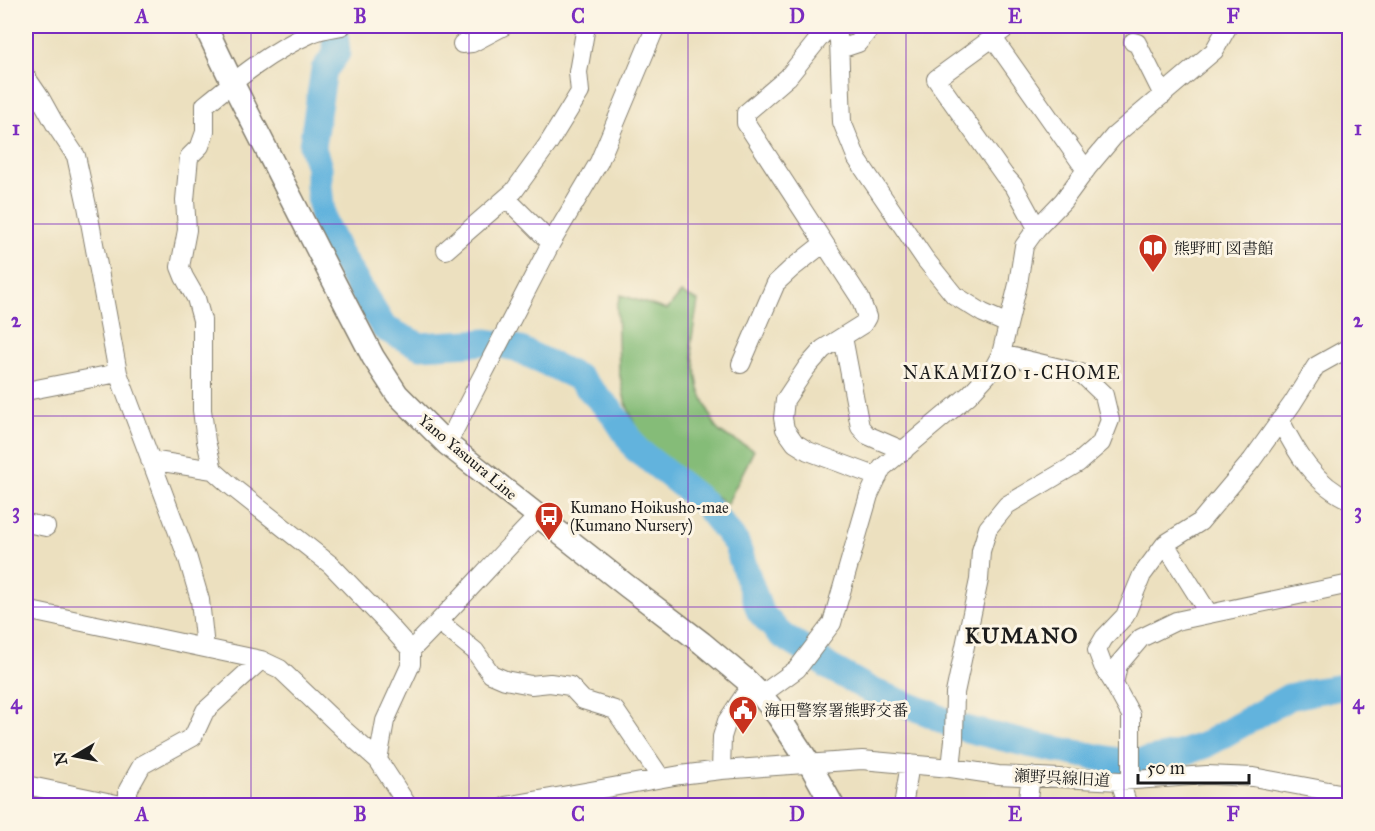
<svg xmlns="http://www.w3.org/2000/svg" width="1375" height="831" viewBox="0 0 1375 831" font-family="'IM FELL Great Primer','Noto Serif JP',serif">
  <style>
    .forest { fill: #85bc78; stroke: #506c4a; stroke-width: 1.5 }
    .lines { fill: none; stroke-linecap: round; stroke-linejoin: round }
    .river { stroke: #62b3dd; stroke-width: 27 }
    .minor-casing { stroke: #847e6e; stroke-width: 20 }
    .major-casing { stroke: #847e6e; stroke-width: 25 }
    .minor { stroke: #fff; stroke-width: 18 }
    .major { stroke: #fff; stroke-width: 22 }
    .grid { fill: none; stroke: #7b2cbf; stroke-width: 1.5; stroke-opacity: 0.55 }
    .labels { text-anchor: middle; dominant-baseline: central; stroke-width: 6; stroke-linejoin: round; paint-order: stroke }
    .poi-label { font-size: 16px; fill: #1c1c1c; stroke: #fcf5e5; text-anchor: start }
    .street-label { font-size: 16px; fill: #1c1c1c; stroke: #fcf5e5 }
    .neighbourhood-label { font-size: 18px; letter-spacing: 1.5px; fill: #1c1c1c; stroke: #fcf5e5 }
    .district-label { font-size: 22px; font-weight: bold; letter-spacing: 1.5px; fill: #1c1c1c; stroke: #fcf5e5 }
    .neatline { fill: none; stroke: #7b2cbf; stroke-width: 2 }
    .grid-label { font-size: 20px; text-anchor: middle; font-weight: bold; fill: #7b2cbf }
  </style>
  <rect width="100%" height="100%" fill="#fcf5e5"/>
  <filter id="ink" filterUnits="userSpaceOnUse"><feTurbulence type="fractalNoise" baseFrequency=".0167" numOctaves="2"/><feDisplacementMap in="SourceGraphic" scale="12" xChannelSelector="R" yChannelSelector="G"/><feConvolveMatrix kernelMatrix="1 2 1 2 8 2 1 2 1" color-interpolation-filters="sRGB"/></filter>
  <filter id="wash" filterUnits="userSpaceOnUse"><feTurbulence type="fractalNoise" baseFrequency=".008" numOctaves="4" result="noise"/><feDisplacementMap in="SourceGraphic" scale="24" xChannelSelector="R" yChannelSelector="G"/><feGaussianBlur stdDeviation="1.35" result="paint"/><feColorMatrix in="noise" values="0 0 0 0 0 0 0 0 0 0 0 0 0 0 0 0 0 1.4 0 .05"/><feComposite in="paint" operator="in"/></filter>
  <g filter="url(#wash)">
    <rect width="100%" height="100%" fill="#ece0bf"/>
    <path class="forest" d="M681,293L698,301L691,344L699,389L716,428L721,433L754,450L727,504L652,452L635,425L625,401L619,371L617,305L621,295L667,310Z"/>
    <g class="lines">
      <path class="river" d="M334,26L337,53L324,70L312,146L319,167V187L323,221L339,254L384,328L420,346L487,342L516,348L579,378L612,412L636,449L703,502L736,543L760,612L780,634L809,652L829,667L872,691L931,714L954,726L1028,744L1118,761L1140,762L1176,755L1205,745L1289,697L1316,691L1350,686"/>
    </g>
  </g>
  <g filter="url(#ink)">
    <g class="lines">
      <g class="minor-casing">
        <path id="minor" d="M829,26L788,77L746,113V123L860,298L867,317L863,324L823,349L807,367L785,400L783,418L785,429L795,443L808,451L878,477
          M833,26L839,40L842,122L857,159L925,259L954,295L983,313L1008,324
          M1009,26L936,79L1004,175L1014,186L1037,228
          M993,38L1086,170
          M1133,42L1137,43L1163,95
          M462,44L472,43L504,26
          M840,49L858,43L872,26
          M26,77L41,99L56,126L76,156L87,206L118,373L188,559L200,600L205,648
          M506,198L551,243
          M446,250L514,191L548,144L580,92L578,72L586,26
          M843,337L860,427L867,435L904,451
          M741,364L776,283L791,269L824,243
          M26,391L118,373
          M1280,420C1296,452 1315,485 1350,500
          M447,444L551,243L599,162L656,26
          M150,460L213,470L231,486L331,565L385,621L411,650V664L385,721L378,760
          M213,470L206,441L202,410V320L196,298L184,277L180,267L187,230L185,200L189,157L200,146L205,132V105C238,78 271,51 310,34C320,29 331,28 342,26
          M26,523L46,527
          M26,610L261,660L280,669L343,729L378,760L408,806
          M1209,614L1165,544L1200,522L1252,460L1292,404L1316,366L1350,347
          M439,622L475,651L491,674L505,680L531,685L550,683L570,686L583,700L615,710L661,778
          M411,650C454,607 495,560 538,516
          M1114,684L1103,666L1097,650L1104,638L1125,616L1142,575L1165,544
          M761,695L797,669L832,623L869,495L882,468L969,395L993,369L1001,354L1018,284L1024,246L1037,228L1063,201L1088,167L1114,136L1214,51L1228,26
          M951,768L954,740L955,693L979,580L981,551L988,528L1007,505L1078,463L1101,443L1110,420L1104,395L1081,373L1001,354
          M721,770L722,737L727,721L751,685
          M1131,780V715L1114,684L1118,665L1141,638L1176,621L1350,584
          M1120,781L1128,806
          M26,785L126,806
          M128,806V790L142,765L193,737L205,711L261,660
          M506,806L680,775L721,770L862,760L951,768L998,775L1120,781L1207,775L1253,777L1350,795
          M903,806L910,764
          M1027,806L1031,776"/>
      </g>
      <g class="major-casing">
        <path id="major" d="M205,26L232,82L331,276L373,357L397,394L447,444L627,586L702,643L745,679L761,695L778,716L809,763L833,806"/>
      </g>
      <use href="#minor" class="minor"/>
      <use href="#major" class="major"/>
    </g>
  </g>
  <path class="grid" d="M251,26V806M469,26V806M688,26V806M906,26V806M1124,26V806M26,224H1350M26,416H1350M26,607H1350"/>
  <defs>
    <g id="library-pin" transform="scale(1.5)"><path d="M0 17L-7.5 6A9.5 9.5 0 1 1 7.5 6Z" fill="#c8321e" stroke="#fcf5e5"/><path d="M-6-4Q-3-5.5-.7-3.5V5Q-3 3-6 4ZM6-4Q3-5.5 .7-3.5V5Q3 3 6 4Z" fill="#fff"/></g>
    <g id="bus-pin" transform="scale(1.5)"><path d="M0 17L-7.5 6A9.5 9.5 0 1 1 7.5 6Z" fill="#c8321e" stroke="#fcf5e5"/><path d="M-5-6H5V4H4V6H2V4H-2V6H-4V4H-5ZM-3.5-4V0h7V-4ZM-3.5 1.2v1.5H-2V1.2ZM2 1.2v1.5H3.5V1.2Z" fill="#fff"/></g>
    <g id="civic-pin" transform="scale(1.5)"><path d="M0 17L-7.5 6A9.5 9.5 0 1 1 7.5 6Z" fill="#c8321e" stroke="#fcf5e5"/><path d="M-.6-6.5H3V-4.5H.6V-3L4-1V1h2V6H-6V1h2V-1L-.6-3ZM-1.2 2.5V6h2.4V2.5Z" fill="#fff"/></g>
  </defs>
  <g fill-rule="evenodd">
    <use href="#library-pin" x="1153" y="248"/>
    <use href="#bus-pin" x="549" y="516"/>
    <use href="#civic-pin" x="743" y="710"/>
  </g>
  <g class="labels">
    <g class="poi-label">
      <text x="1174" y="248">熊野町 図書館</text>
      <text x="570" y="507">Kumano Hoikusho-mae<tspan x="570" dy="18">(Kumano Nursery)</tspan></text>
      <text x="764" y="710">海田警察署熊野交番</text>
    </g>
    <g class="street-label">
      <text transform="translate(468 457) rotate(40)">Yano Yasuura Line</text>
      <text transform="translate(1062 778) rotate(3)">瀬野呉線旧道</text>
    </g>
    <g class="neighbourhood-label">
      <text x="1012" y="373">NAKAMIZO 1-CHOME</text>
    </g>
    <g class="district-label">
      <text x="1022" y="635">KUMANO</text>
    </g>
  </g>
  <rect width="1375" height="831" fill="none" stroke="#fcf5e5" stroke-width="66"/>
  <g transform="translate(75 756) rotate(260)" stroke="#fcf5e5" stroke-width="4.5" paint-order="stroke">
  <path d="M0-4.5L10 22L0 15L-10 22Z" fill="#1c1c1c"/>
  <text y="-9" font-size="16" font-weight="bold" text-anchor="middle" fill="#1c1c1c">N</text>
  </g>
  <path d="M1138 774v9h111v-9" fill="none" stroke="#1c1c1c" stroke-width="3"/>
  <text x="1147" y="774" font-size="18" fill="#1c1c1c" stroke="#fcf5e5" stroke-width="4.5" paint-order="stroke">50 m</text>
  <rect x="33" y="33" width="1309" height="765" class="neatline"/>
  <g class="grid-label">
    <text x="142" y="23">A</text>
    <text x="360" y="23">B</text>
    <text x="578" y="23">C</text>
    <text x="797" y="23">D</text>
    <text x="1015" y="23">E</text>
    <text x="1233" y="23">F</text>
    <text x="16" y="135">1</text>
    <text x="1358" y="135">1</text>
    <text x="16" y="327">2</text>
    <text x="1358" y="327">2</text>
    <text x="16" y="518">3</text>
    <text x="1358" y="518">3</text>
    <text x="16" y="709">4</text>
    <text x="1358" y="709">4</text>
    <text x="142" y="821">A</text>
    <text x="360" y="821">B</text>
    <text x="578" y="821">C</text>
    <text x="797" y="821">D</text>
    <text x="1015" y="821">E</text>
    <text x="1233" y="821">F</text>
  </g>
</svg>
